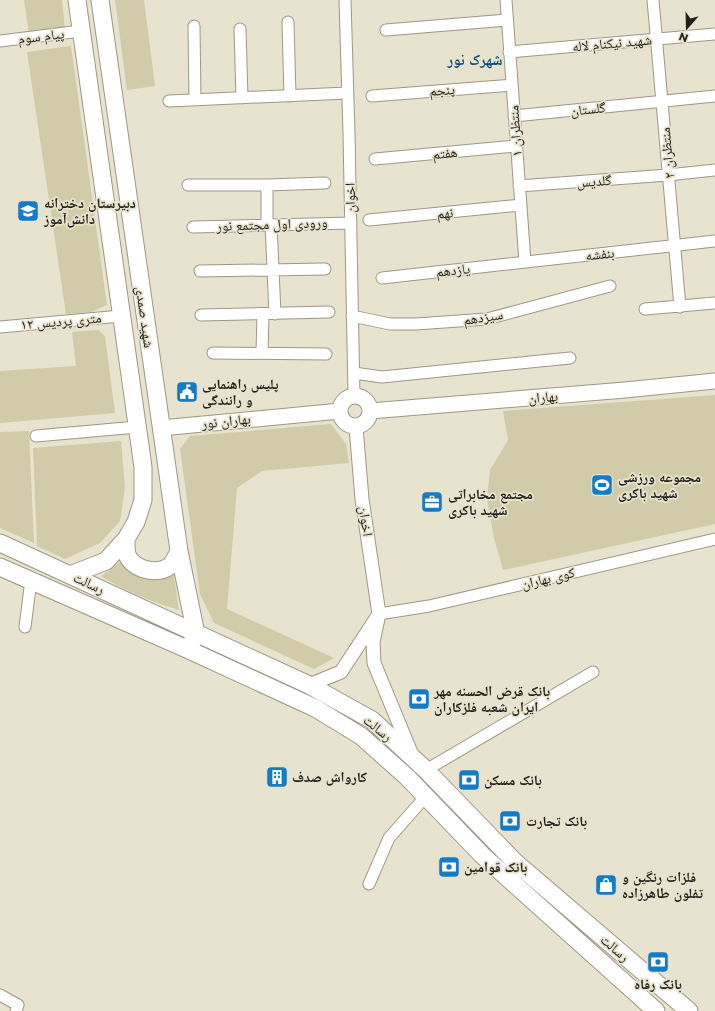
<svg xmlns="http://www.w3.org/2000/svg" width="715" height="1011" viewBox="0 0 715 1011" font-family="Montserrat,'Noto Naskh Arabic',sans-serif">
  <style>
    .green { fill: #d2cba9 }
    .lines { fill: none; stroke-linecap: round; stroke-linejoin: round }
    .minor-casing { stroke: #9c9885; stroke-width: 13 }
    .tertiary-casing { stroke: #9c9885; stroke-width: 15 }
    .secondary-casing { stroke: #9c9885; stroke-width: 17 }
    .primary-casing { stroke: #9c9885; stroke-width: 19 }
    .minor { stroke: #fff; stroke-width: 11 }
    .tertiary { stroke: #fff; stroke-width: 13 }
    .secondary { stroke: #fff; stroke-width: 15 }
    .primary { stroke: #fff; stroke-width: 17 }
    .labels { text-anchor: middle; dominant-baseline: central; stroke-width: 3.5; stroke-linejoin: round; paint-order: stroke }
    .street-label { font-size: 14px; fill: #201f18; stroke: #e7e3ce }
    .poi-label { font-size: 14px; font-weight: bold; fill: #201f18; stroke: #e7e3ce; text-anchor: start }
    .neighbourhood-label { font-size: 15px; font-weight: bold; fill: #0f4c7c; stroke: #e7e3ce }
  </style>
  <rect width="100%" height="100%" fill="#e7e3ce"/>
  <path class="green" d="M24,0H62L65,29L29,33Z
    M115,0H144L155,86L127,90Z
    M71,46L107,305L91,312L66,314L27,52Z
    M98,330L105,336L115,413L0,423V371L76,366L72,332Z
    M715,395V524L503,570L494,538L487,499L490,470L508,440L503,411Z
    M331,424L346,444L349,463L262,471L237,488L227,609L334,658L314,669L214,623L200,594L180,449L190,436Z
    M29,431L34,543L0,528V432Z
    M121,441L125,488L120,521L100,543L65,559L37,546L33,448Z
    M123,560C135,581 152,579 174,575L179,610C152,602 125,591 101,576Z"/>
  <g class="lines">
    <g class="minor-casing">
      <path id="minor" d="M345,0L349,133L354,396
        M506,0L525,262
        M653,0L680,307
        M288,22L290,96
        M194,26L195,100
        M240,29L242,98
        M386,30L507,20
        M0,41L81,31
        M509,52L715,34
        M372,96L512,85
        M169,101L347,93
        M514,116L715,96
        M375,159L516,146
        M188,185H267L325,183
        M267,185V225
        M519,186L668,175L715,170
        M369,220L521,205
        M271,224L275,314
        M193,227L351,223
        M200,271L325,269
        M382,278L715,241
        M645,309L715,303
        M201,315L329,312
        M352,316L390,324H416L487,319L610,286
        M0,327L121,316
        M213,353L326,354
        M262,353L263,314
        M354,373L382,377L570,358
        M36,436L137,427
        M379,614L429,606L715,539
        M25,627L31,580
        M426,770L593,672
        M369,884L389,838L426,796
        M0,995L18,1005L16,1011"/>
    </g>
    <g class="tertiary-casing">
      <path id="tertiary" d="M356,427L362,499L379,614
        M309,685L341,672L379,614L373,642L374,663L412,755"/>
    </g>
    <g class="secondary-casing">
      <path id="secondary" d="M340 411a15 15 0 1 1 30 0a15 15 0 1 1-30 0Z
        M370,411L625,390L715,381
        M161,428L340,411"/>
    </g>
    <g class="primary-casing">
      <path id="primary" d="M100,0L179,551L196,634L192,642
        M126,539C126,544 126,551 127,555C134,570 158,576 171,565C174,562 177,555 179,551
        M0,543L309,685L372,720L426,770L515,862L689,1011
        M0,567L189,650L315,708L361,736L407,777L482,855L656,1011
        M70,575L106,561L126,539L136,522L143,500V467L77,0"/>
    </g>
    <use href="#minor" class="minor"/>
    <use href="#tertiary" class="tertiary"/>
    <use href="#secondary" class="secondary"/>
    <use href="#primary" class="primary"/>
  </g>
  <defs>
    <g id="school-square" transform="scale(1.15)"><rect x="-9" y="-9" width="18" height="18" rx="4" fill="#167bc6" stroke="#e7e3ce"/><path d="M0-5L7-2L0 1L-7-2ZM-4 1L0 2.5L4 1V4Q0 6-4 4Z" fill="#fff"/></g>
    <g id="civic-square" transform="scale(1.15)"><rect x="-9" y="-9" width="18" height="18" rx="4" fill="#167bc6" stroke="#e7e3ce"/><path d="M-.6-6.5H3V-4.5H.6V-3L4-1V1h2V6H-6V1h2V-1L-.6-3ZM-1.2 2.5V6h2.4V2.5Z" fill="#fff"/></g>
    <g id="stadium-square" transform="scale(1.15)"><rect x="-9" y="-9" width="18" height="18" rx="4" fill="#167bc6" stroke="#e7e3ce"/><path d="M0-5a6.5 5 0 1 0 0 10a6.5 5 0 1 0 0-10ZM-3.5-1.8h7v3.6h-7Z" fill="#fff"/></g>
    <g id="office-square" transform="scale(1.15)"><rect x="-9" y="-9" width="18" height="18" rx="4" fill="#167bc6" stroke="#e7e3ce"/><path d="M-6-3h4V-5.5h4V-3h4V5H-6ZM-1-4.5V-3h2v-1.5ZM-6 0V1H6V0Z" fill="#fff"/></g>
    <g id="bank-square" transform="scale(1.15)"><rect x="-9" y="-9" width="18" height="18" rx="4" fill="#167bc6" stroke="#e7e3ce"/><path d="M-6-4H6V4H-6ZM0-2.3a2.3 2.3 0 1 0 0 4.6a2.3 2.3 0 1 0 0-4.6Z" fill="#fff"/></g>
    <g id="building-square" transform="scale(1.15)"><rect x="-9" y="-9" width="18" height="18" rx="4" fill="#167bc6" stroke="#e7e3ce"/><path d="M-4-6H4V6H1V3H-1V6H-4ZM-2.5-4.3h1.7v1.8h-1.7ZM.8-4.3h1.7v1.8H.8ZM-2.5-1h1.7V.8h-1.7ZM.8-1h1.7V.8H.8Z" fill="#fff"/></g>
    <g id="shop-square" transform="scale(1.15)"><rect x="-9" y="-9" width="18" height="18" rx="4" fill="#167bc6" stroke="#e7e3ce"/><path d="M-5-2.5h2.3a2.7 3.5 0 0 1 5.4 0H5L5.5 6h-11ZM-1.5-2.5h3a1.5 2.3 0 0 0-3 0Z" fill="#fff"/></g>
  </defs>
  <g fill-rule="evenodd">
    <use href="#school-square" x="28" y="211"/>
    <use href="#civic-square" x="187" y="392"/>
    <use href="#stadium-square" x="602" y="485"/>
    <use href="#office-square" x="432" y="502"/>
    <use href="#bank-square" x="419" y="699"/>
    <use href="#building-square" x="277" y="777"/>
    <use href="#bank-square" x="469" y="780"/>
    <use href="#bank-square" x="510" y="821"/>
    <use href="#bank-square" x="449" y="867"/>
    <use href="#shop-square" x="606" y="885"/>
    <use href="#bank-square" x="658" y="962"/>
  </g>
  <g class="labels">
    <g class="street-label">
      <text transform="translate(41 36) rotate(-7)">پیام سوم</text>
      <text transform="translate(612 43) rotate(-5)">شهید نیکنام لاله</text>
      <text transform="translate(442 90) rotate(-5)">پنجم</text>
      <text transform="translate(588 109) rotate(-6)">گلستان</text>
      <text transform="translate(515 131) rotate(-94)">منتظران ۱</text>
      <text transform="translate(445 153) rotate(-6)">هفتم</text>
      <text transform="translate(667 153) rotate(-95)">منتظران ۲</text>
      <text transform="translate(594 181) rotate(-4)">گلدیس</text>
      <text transform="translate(350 198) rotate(-91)">اخوان</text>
      <text transform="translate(445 213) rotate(-5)">نهم</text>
      <text transform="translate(272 224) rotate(-2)">ورودی اول مجتمع نور</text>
      <text transform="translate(600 254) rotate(-6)">بنفشه</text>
      <text transform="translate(453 270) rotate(-6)">یازدهم</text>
      <text transform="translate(145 317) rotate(82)">شهید صمدی</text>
      <text transform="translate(483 317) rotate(-9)">سیزدهم</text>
      <text transform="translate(61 321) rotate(-5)">۱۲ متری پردیس</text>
      <text transform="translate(543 397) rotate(-5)">بهاران</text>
      <text transform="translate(226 421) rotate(-6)">بهاران نور</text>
      <text transform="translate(366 521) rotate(82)">اخوان</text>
      <text transform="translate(548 578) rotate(-13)">کوی بهاران</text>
      <text transform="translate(89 583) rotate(25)">رسالت</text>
      <text transform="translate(378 728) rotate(39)">رسالت</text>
      <text transform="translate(615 948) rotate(41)">رسالت</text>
    </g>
    <g class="poi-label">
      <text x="44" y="203">دبیرستان دخترانه<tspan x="44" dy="16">دانش‌آموز</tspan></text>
      <text x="202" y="384">پلیس راهنمایی<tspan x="202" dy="16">و رانندگی</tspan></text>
      <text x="618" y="477">مجموعه ورزشی<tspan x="618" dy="16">شهید باکری</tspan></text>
      <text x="448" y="494">مجتمع مخابراتی<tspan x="448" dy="16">شهید باکری</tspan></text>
      <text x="434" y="691">بانک قرض الحسنه مهر<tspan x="434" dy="16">ایران شعبه فلزکاران</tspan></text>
      <text x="292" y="777">کارواش صدف</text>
      <text x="484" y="780">بانک مسکن</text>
      <text x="526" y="821">بانک تجارت</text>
      <text x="464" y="867">بانک قوامین</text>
      <text x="622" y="877">فلزات رنگین و<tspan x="622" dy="16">تفلون طاهرزاده</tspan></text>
      <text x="658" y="984" text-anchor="middle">بانک رفاه</text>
    </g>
    <g class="neighbourhood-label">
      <text x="475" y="59">شهرک نور</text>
    </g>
  </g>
  <g transform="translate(687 28) rotate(200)" stroke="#e7e3ce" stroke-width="3" paint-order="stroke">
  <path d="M0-3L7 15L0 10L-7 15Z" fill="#201f18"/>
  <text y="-6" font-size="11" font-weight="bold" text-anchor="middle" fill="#201f18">N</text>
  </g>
</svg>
